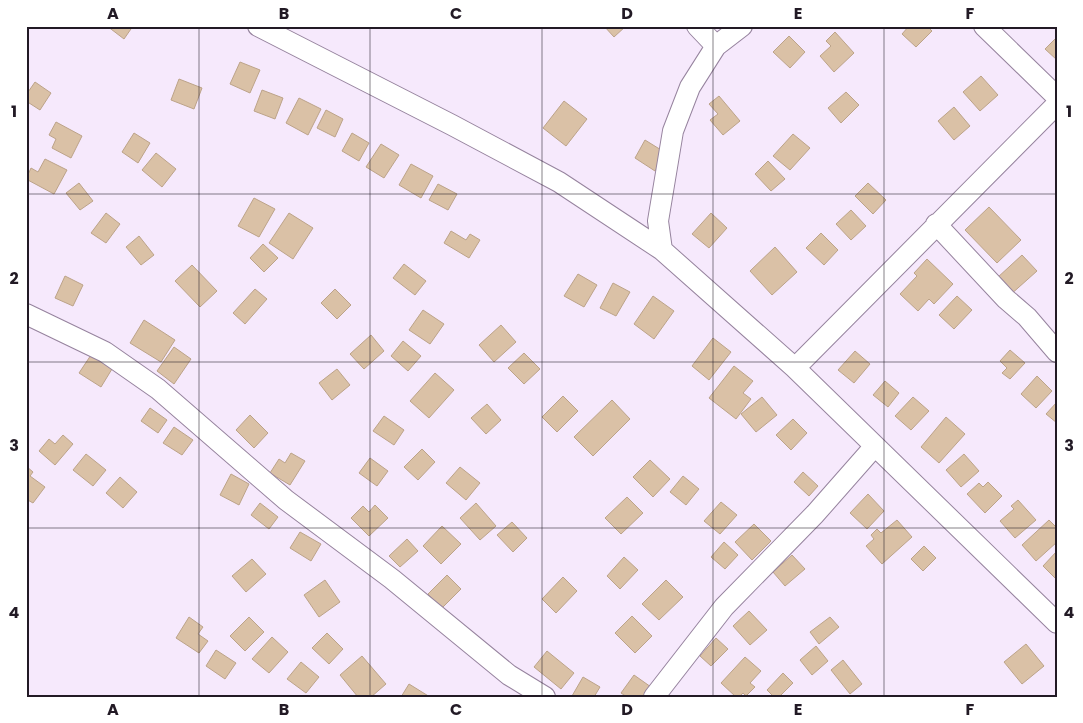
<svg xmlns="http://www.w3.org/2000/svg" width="1083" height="723" viewBox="0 0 1083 723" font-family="Poppins,sans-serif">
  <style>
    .building { fill: #dac1a6; stroke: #bca389 }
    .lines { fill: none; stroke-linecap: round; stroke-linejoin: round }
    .street-casing { stroke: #96839e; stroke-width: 22 }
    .street { stroke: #fff; stroke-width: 20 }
    .grid { fill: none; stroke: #221a25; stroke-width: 1; stroke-opacity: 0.55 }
    .neatline { fill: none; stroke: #221a25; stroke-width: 2 }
    .grid-label { font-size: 16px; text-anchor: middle; font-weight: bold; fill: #221a25 }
  </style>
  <rect width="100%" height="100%" fill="#f6e9fc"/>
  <path class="building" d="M107,26H133L124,39Z
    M604,26H626L614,37Z
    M909,26H927L932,31L916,47L902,34Z
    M835,32L854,53L834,72L820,56L831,46L826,41Z
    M789,36L805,52L790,68L773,52Z
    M1057,37V60L1045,49Z
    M240,62L260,70L250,93L230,84Z
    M981,76L998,95L980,111L963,92Z
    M179,79L202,88L194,109L171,100Z
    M35,82L51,93L40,110L26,101V95Z
    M262,90L283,98L275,119L254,111Z
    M846,92L859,105L841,123L828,108Z
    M719,96L740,121L723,135L710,120L718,114L709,104Z
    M299,98L321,109L308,135L286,123Z
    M564,101L587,119L566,146L543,128Z
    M954,107L970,126L954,140L938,121Z
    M326,110L343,119L335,137L317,128Z
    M56,122L82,136L71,158L52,148L56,139L49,135Z
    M134,133L150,143L138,163L122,152Z
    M352,133L369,143L359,161L342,151Z
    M793,134L810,148L790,170L773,156Z
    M645,140L666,153L655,171L635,158Z
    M381,144L399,155L384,178L366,167Z
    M156,153L176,169L162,187L142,170Z
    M45,159L67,170L54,194L26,179L31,168L38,172Z
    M768,161L785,179L771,191L755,174Z
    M411,164L433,176L421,198L399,185Z
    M79,183L93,201L80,210L66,193Z
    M868,183L886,200L873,214L855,196Z
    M438,184L457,194L448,210L429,200Z
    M254,198L275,209L259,237L238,226Z
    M989,207L1021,240L997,263L965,230Z
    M851,210L866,226L851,240L836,224Z
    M106,213L120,224L106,243L91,233Z
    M289,213L313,228L293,259L269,243Z
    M711,213L727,228L709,248L692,234Z
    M451,231L466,240L470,234L480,240L469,258L444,243Z
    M821,233L838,250L824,265L806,248Z
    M139,236L154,255L141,265L126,247Z
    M263,244L278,258L264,272L250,258Z
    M775,247L797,272L772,295L750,271Z
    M1022,255L1037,271L1009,296L997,278Z
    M927,259L953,284L934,304L929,299L918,311L900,294L917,276L914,273Z
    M404,264L426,281L415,295L393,278Z
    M192,265L217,291L200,307L175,281Z
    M578,274L597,285L584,307L564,296Z
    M65,276L83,285L73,306L55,298Z
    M613,283L630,292L616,316L600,308Z
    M255,289L267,299L245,324L233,313Z
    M335,289L351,305L337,319L321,303Z
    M653,296L674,311L654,339L634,324Z
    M957,296L972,310L954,329L939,315Z
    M423,310L444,324L430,344L409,330Z
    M144,320L175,340L161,362L130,343Z
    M501,325L516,342L494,362L479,345Z
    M371,335L384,351L364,369L350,354Z
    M713,338L731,352L709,380L692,366Z
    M403,341L421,356L408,371L391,356Z
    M174,347L191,359L174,384L157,371Z
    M1010,350L1025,363L1010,379L1002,373L1007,368L1000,361Z
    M855,351L870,364L854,383L838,370Z
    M524,353L540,369L524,384L508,368Z
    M91,355L112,369L101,387L79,373Z
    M734,366L753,381L743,393L751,399L736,419L709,398Z
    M337,369L350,385L332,400L319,383Z
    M435,373L454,390L429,418L410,401Z
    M1037,376L1052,391L1036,408L1021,394Z
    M885,381L899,393L888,407L873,395Z
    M563,396L578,411L557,432L542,417Z
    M762,397L777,415L756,432L741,414Z
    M913,397L929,411L911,430L895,416Z
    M612,400L630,419L593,456L574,437Z
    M1057,402V423L1046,414Z
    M487,404L501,420L486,434L471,418Z
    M150,408L167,420L158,433L141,421Z
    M250,415L268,433L254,448L236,430Z
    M384,416L404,430L394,445L373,431Z
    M946,417L965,434L939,463L921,447Z
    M793,419L807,433L791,450L776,435Z
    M174,427L193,440L182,455L163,443Z
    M63,435L73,444L55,465L39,451L49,439L55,444Z
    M422,449L435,462L418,480L404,467Z
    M291,453L305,461L290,485L270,473L279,459L285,463Z
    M86,454L106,470L93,486L73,470Z
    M964,454L979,471L961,487L946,470Z
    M370,458L388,471L377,486L359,473Z
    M650,460L670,479L653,497L633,477Z
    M26,466L33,472L30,476L45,487L33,503L26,499Z
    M460,467L480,483L466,500L446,483Z
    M803,472L818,486L809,496L794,482Z
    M231,474L249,484L239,505L220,495Z
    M683,476L699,489L686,505L670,492Z
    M120,477L137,492L123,508L106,493Z
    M988,482L1002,496L985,513L967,494L979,483L983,487Z
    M868,494L884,511L867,529L850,513Z
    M627,497L643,513L621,534L605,518Z
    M1018,500L1036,520L1015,538L1000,521L1014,509L1011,506Z
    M721,502L737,515L720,534L704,521Z
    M260,503L278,517L269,529L251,515Z
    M476,503L496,526L480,540L460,518Z
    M375,505L388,518L369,536L351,518L363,506L369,512Z
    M897,520L912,537L882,564L866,546L874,539L871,535L877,529L881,533Z
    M1049,520L1055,526L1057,525V542L1036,561L1022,545Z
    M512,522L527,538L513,552L497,535Z
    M754,524L771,541L752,560L735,542Z
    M442,526L461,544L441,564L423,546Z
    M300,532L321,544L311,561L290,548Z
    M407,539L418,551L400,567L389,556Z
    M724,542L738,555L725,569L711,557Z
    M924,546L936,558L923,571L911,559Z
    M1057,551V580L1043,566Z
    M792,555L805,569L785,586L773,572Z
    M624,557L638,570L620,589L607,576Z
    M252,559L266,574L246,592L232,576Z
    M447,575L461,589L442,608L428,594Z
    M563,577L577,591L556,613L542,599Z
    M325,580L340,602L319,617L304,595Z
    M666,580L683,597L659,620L642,604Z
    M749,611L767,630L750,645L733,626Z
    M632,616L652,636L635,653L615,633Z
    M189,617L203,627L198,634L208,641L199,653L176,638Z
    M249,617L264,632L245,651L230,636Z
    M830,617L839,627L819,644L810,632Z
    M327,633L343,649L329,664L312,648Z
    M272,637L288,652L269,673L252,659Z
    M716,638L728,649L711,666L700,656Z
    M1026,644L1044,666L1022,684L1004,662Z
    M816,646L828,661L812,675L800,660Z
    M216,650L236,663L225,679L206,666Z
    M547,651L574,673L561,689L534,667Z
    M362,656L386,684L371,697H358L340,675Z
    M745,657L761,671L750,683L755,687L746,696L743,693L739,697H736L721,683Z
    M843,660L862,684L850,694L831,670Z
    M301,662L319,677L306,693L287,679Z
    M783,673L793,683L779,697H774L767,690Z
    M634,675L651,687L644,697H627L621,693Z
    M583,677L600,687L594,697L572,696Z
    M409,684L430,697H401Z"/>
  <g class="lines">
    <g class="street-casing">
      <path id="street" d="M258,26L452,125L559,182L662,250L795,368L1057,623
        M697,26L716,46
        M984,26L1057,97
        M936,224L1006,299L1027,317L1057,352
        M662,250L658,221L673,131L690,87L716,46L742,26
        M26,314L105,352L158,389L286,500L392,579L509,675L545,697
        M795,368L1057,104
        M654,697L724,607L815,514L874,447"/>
    </g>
    <use href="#street" class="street"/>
  </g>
  <path class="grid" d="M199,26V697M370,26V697M542,26V697M713,26V697M884,26V697M26,194H1057M26,362H1057M26,528H1057"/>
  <rect width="1083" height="723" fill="none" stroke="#ffffff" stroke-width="55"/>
  <rect x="28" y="28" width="1028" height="668" class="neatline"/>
  <g class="grid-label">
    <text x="113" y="19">A</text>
    <text x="284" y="19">B</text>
    <text x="456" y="19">C</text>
    <text x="627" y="19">D</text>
    <text x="798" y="19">E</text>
    <text x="970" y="19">F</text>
    <text x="14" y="117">1</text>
    <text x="1069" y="117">1</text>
    <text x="14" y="284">2</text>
    <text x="1069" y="284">2</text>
    <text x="14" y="451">3</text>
    <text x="1069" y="451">3</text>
    <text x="14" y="618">4</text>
    <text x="1069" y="618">4</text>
    <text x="113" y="715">A</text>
    <text x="284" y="715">B</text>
    <text x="456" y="715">C</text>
    <text x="627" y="715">D</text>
    <text x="798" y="715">E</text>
    <text x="970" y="715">F</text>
  </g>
</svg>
